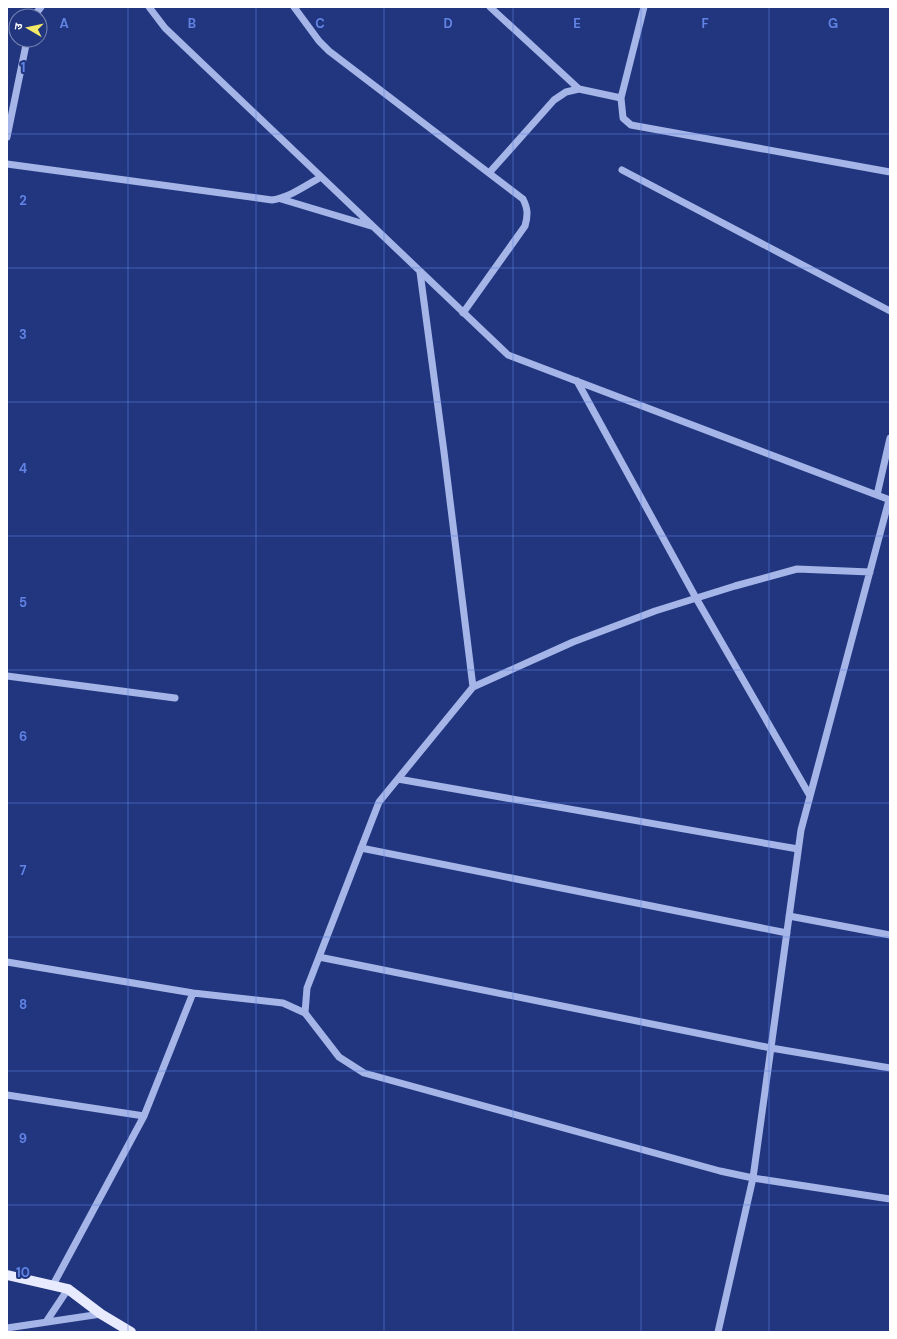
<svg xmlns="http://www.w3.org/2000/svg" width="897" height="1339" viewBox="0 0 897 1339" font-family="'DM Sans','Noto Sans Devanagari',sans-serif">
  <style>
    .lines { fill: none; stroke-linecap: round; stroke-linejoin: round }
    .minor { stroke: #a6b5e7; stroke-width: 7 }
    .major { stroke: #e8ebfd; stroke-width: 10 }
    .grid { fill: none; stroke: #6183e4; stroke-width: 1; stroke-opacity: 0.55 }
    .grid-label { font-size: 13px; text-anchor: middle; font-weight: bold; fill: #6183e4; stroke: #21367f; stroke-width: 4; stroke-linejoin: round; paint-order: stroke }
  </style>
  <rect width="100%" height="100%" fill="#21367f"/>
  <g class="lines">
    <path class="minor" d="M149,7L165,28L508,355L890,500
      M294,7L319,41L329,51L523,199C528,209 528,215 525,226L463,313
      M490,7L579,89
      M644,7L621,98L623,118L631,125L890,172
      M34,16L41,7
      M7,137L27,40
      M7,164L272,200C290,197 305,186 321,177
      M622,170L890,311
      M489,173L554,100L566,92L579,89L621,98
      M281,199L371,226
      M420,272L444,452L473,687
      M577,381L696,598L810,796
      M877,495L890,438
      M7,676L175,698
      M398,779L798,849
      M361,848L787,933
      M789,916L890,935
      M319,957L771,1048L890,1068
      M7,962L193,993L283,1003L305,1013L339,1057L364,1073L720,1171L753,1178L890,1199
      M305,1013L307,988L379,802L473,687L573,642L655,611L735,586L797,569L870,572
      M7,1095L144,1116
      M53,1285L144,1116L193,993
      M46,1322L68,1289
      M7,1328L101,1314
      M718,1332L753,1178L801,830L889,500"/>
    <path class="major" d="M7,1275L68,1289L101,1314L131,1332"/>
  </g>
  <path class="grid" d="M128,7V1332M256,7V1332M384,7V1332M513,7V1332M641,7V1332M769,7V1332M7,134H890M7,268H890M7,402H890M7,536H890M7,670H890M7,803H890M7,937H890M7,1071H890M7,1205H890"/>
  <g class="grid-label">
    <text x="64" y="28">A</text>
    <text x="192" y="28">B</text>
    <text x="320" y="28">C</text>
    <text x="448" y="28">D</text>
    <text x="577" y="28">E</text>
    <text x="705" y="28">F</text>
    <text x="833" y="28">G</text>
    <text x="23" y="72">1</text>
    <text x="23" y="205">2</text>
    <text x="23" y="339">3</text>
    <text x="23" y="473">4</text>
    <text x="23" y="607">5</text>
    <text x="23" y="741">6</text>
    <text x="23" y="875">7</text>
    <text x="23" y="1009">8</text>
    <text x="23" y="1143">9</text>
    <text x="23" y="1277">10</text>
  </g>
  <rect width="897" height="1339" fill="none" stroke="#ffffff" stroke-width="16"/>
  <g transform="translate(28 28) rotate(279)"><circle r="19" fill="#21367f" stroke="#7a86b2"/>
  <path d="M0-3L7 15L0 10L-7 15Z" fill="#f4ea67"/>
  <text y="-6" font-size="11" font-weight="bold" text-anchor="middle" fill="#ffffff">उ</text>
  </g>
</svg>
